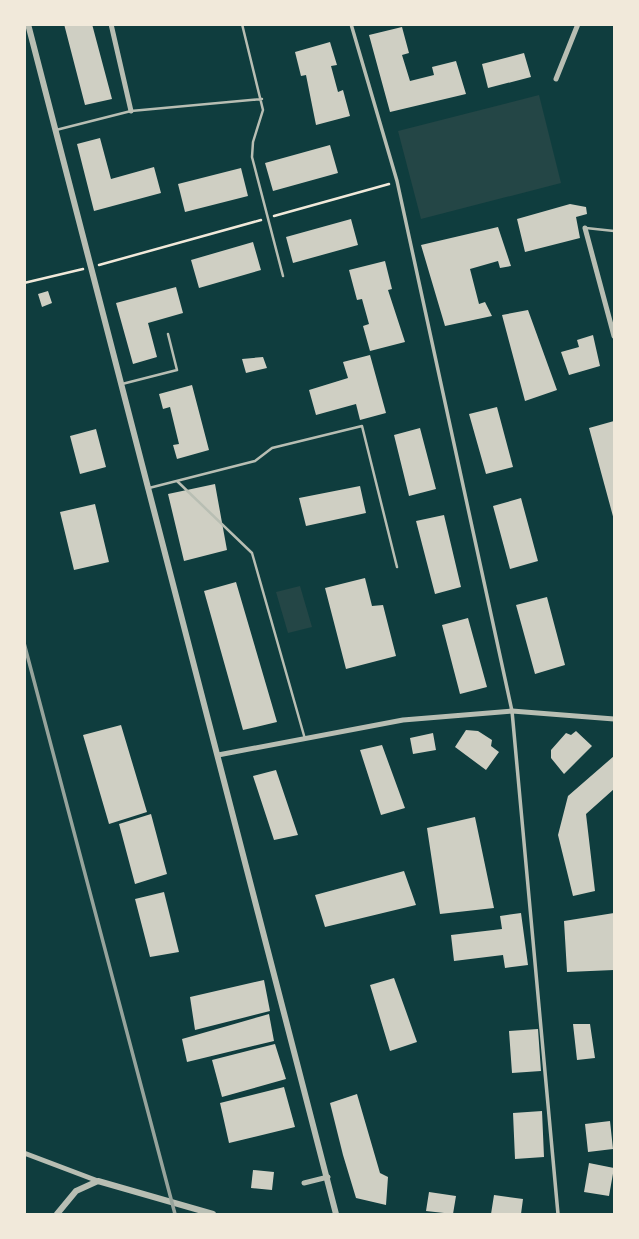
<svg xmlns="http://www.w3.org/2000/svg" width="639" height="1239" viewBox="0 0 639 1239" font-family="Lato,sans-serif">
  <style>
    .green { fill: #244646 }
    .building { fill: #cfcfc3 }
    .lines { fill: none; stroke-linecap: round; stroke-linejoin: round }
    .path { stroke: #f1e9da; stroke-width: 2.5 }
    .service { stroke: #b8beb3; stroke-width: 2.5 }
    .pedestrian { stroke: #b8beb3; stroke-width: 3.5 }
    .minor { stroke: #b8beb3; stroke-width: 5 }
    .tertiary { stroke: #b8beb3; stroke-width: 6 }
    .rail { stroke: #97a49c; stroke-width: 3.5 }
  </style>
  <rect width="100%" height="100%" fill="#0f3d3e"/>
  <path class="green" d="M539,95L561,183L421,219L398,131Z
    M300,586L312,627L288,633L276,592Z"/>
  <path class="building" d="M64,24H92L112,99L85,105Z
    M402,27L409,53L402,55L410,81L434,75L432,67L456,61L466,94L390,112L369,35Z
    M330,42L337,65L331,66L338,92L343,90L350,116L316,125L306,75L301,76L295,52Z
    M524,53L531,77L488,88L482,64Z
    M100,138L111,179L154,167L161,193L94,211L77,144Z
    M330,145L338,173L273,191L265,163Z
    M241,168L248,196L185,212L178,184Z
    M570,204L586,207L587,214L576,217L580,238L525,252L517,219Z
    M351,219L358,245L293,263L286,237Z
    M498,227L511,266L500,268L498,261L470,269L479,304L485,302L492,316L445,326L421,245Z
    M253,242L261,270L199,288L191,260Z
    M385,261L392,289L388,290L405,342L370,351L363,326L369,324L362,299L357,300L349,270Z
    M176,287L183,313L148,323L157,357L133,364L116,303Z
    M48,291L52,303L42,307L38,294Z
    M528,310L557,390L525,401L502,315Z
    M593,335L600,366L569,375L561,352L579,347L577,340Z
    M370,355L386,413L360,420L356,404L316,415L309,390L348,378L343,362Z
    M263,357L267,368L246,373L242,359Z
    M192,385L209,450L177,459L173,445L179,444L170,407L163,409L159,394Z
    M497,407L513,467L486,474L469,414Z
    M614,421V520L589,428Z
    M420,428L436,489L409,496L394,435Z
    M96,429L106,467L80,474L70,436Z
    M215,484L227,550L184,561L168,494Z
    M360,486L366,513L306,526L299,498Z
    M521,498L538,561L510,569L493,506Z
    M95,504L109,562L74,570L60,512Z
    M444,515L461,587L435,594L416,521Z
    M365,578L372,606L383,605L396,656L346,669L325,588Z
    M236,582L277,722L243,730L204,591Z
    M547,597L565,665L535,674L516,605Z
    M468,618L487,687L460,694L442,625Z
    M121,725L147,812L109,824L83,735Z
    M466,730L478,731L492,740L491,746L499,752L486,770L455,747Z
    M576,731L592,746L564,774L551,758V750L566,733L571,735Z
    M433,733L436,750L413,754L410,738Z
    M382,745L405,808L381,815L360,750Z
    M614,756V789L586,814L595,891L573,896L558,835L568,796Z
    M276,770L298,835L274,840L253,776Z
    M151,814L167,874L135,884L119,824Z
    M475,817L494,908L440,914L427,828Z
    M404,871L416,905L325,927L315,895Z
    M164,892L179,952L150,957L135,899Z
    M521,913L528,965L505,968L503,955L454,961L451,935L502,929L500,916Z
    M614,913V970L567,972L564,921Z
    M394,978L417,1042L390,1051L370,985Z
    M264,980L270,1011L195,1030L190,997Z
    M269,1014L274,1041L187,1062L182,1039Z
    M573,1024H590L595,1058L577,1060Z
    M538,1029L541,1071L512,1073L509,1031Z
    M275,1044L286,1079L222,1097L212,1060Z
    M284,1087L295,1127L229,1143L220,1103Z
    M357,1094L380,1173L388,1177L386,1205L356,1198L343,1155L330,1103Z
    M542,1111L544,1157L515,1159L513,1113Z
    M610,1121L613,1149L588,1152L585,1124Z
    M589,1163L614,1168L609,1196L584,1192Z
    M253,1170L274,1172L272,1190L251,1188Z
    M429,1192L456,1196L453,1214L426,1211Z
    M494,1195L523,1199L521,1214H491Z"/>
  <g class="lines">
    <path class="path" d="M274,216L389,184
      M99,265L261,220
      M24,283L83,269"/>
    <path class="service" d="M242,24L263,110L253,142L252,157L283,276
      M56,130L131,111L262,99
      M586,228L614,231
      M122,384L177,370L168,334
      M177,481L252,553L305,739
      M149,488L255,461L272,448L362,426L397,567"/>
    <path class="pedestrian" d="M351,24L397,181L512,711L558,1214"/>
    <path class="minor" d="M111,24L131,111
      M556,79L578,24
      M585,228L614,336
      M218,755L403,720L512,711L614,719
      M24,1153L98,1181
      M304,1183L328,1177"/>
    <path class="tertiary" d="M28,24L336,1214
      M57,1214L76,1191L98,1181L213,1214"/>
    <path class="rail" d="M24,643L175,1214"/>
  </g>
  <rect width="639" height="1239" fill="none" stroke="#f1e9da" stroke-width="52"/>
</svg>
